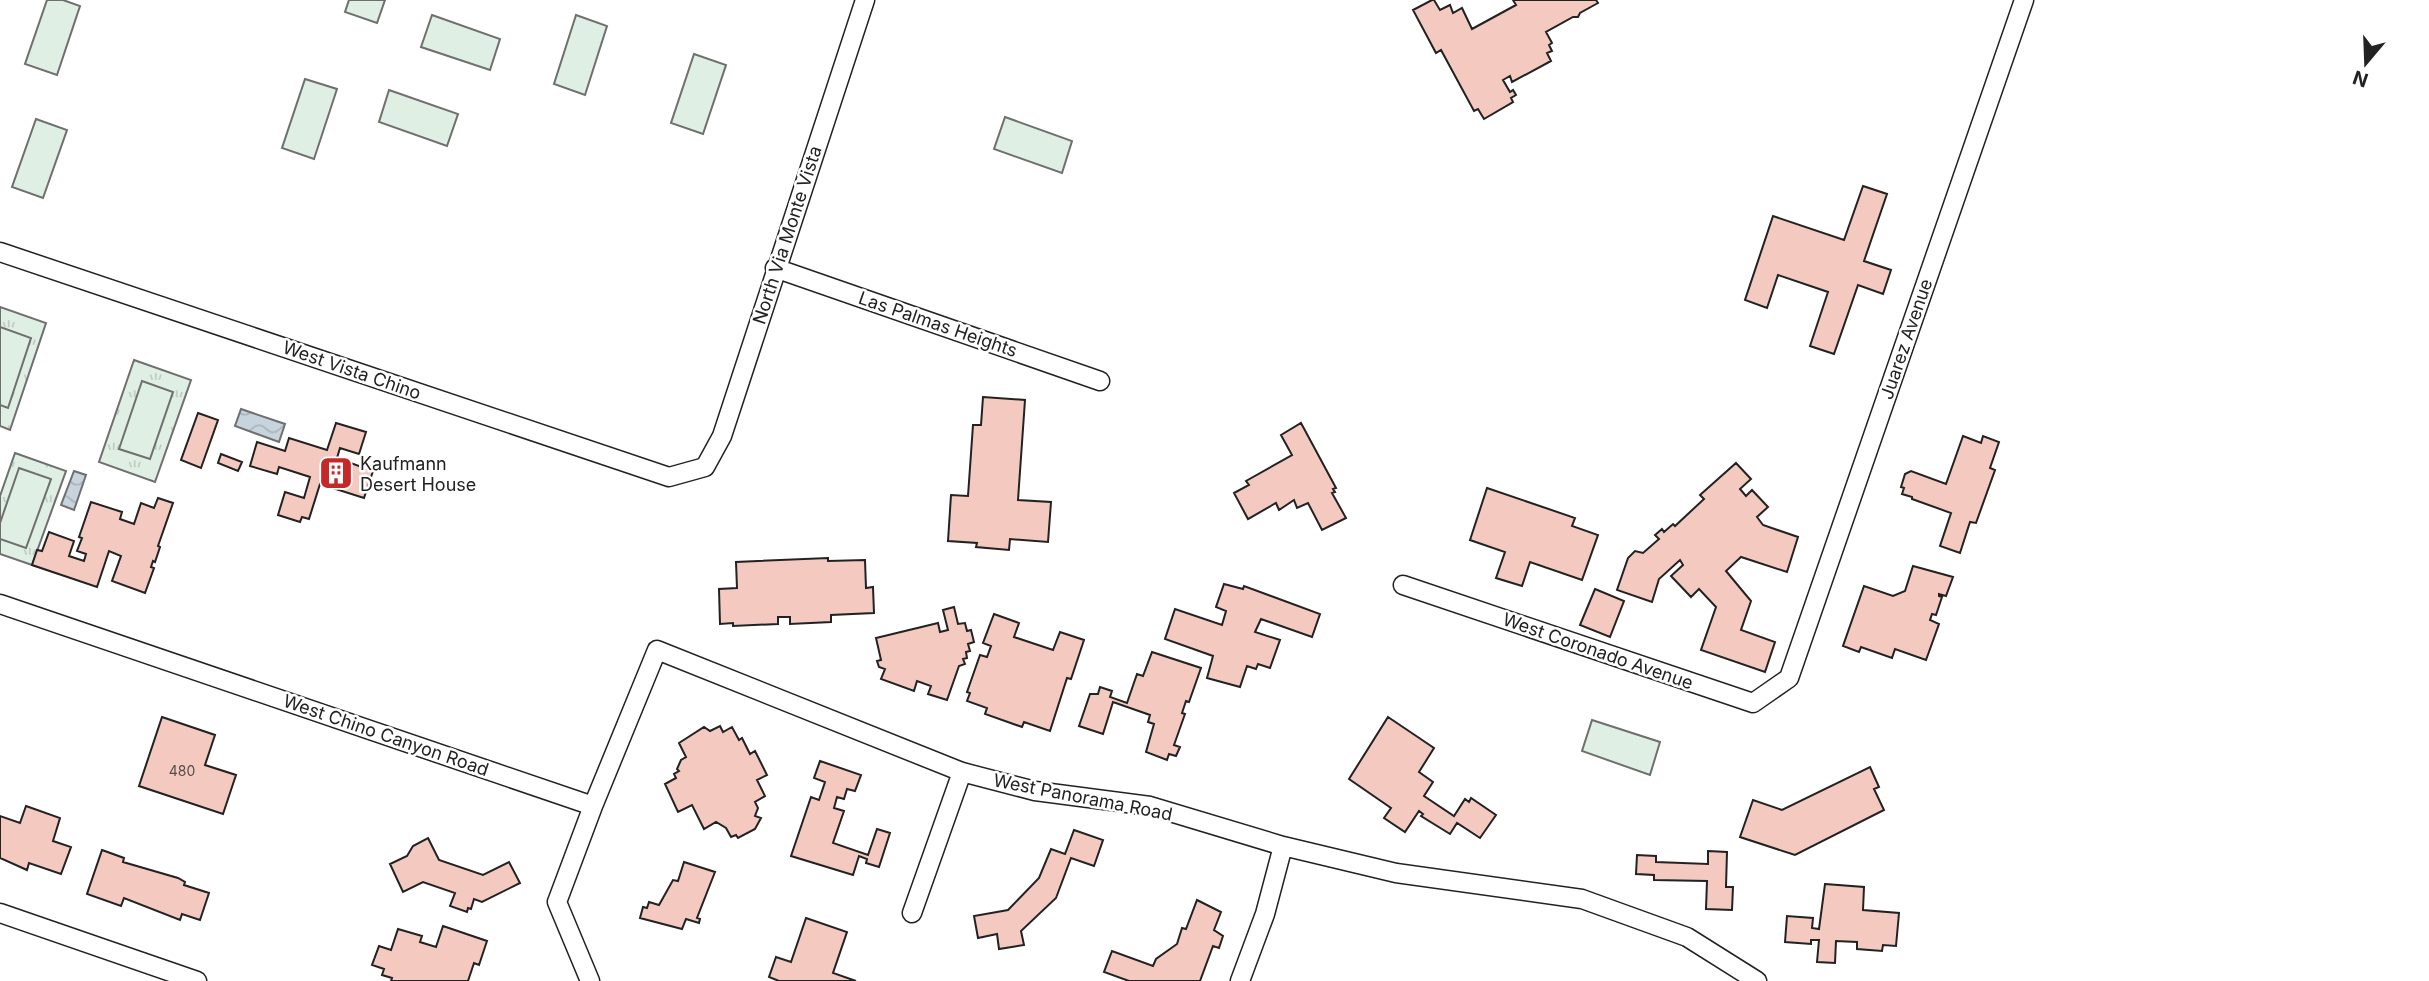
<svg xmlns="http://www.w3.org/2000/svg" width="2429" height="981" viewBox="0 0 2429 981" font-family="Inter,sans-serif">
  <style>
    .park { fill: url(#park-tufts); stroke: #6f6f6f; stroke-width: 2 }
    .pitch { fill: #e0efe3; stroke: #6f6f6f; stroke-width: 2 }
    .water { fill: url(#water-waves); stroke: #6f6f6f; stroke-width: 2 }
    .building { fill: #f3c9c0; stroke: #222; stroke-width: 2 }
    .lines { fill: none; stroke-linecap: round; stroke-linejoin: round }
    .minor-casing { stroke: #222; stroke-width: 21 }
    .minor { stroke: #fff; stroke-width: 18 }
    .labels { text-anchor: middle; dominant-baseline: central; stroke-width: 5; stroke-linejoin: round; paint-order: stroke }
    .number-label { font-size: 14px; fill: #564c4a }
    .street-label { font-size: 18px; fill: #222; stroke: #fff }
    .poi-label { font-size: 18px; fill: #222; stroke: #fff; text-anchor: start }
  </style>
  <defs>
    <pattern id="park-tufts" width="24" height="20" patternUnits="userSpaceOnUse" patternTransform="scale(1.75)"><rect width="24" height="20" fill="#e0efe3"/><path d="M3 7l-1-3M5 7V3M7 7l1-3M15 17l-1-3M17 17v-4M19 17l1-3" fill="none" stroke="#c0cdc2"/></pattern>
    <pattern id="water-waves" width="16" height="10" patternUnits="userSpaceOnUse" patternTransform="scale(1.75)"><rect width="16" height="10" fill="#c7d3dd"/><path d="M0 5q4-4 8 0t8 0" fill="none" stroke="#abb5bd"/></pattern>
  </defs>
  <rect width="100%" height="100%" fill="#fff"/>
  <path class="park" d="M0,307L46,323L10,430L0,426Z
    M134,360L191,380L155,482L99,462Z
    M15,453L66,471L32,565L0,554V496Z"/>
  <path class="pitch" d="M47,0H63L80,6L57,75L25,64Z
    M349,0H385L377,23L345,12Z
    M432,15L500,39L490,70L421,47Z
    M576,15L607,26L585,95L554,84Z
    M694,54L726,65L703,134L671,123Z
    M305,79L337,89L314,159L282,148Z
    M389,90L458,114L447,146L379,122Z
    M1005,117L1072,141L1062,173L994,149Z
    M36,119L67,130L43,198L12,187Z
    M0,327L31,338L8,408L0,405Z
    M142,381L173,392L150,459L119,449Z
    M19,468L51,479L26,548L0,539V523Z
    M1592,720L1660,742L1650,775L1582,751Z"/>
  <path class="water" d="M241,409L285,424L279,442L235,426Z
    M74,471L86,475L74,510L61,505Z"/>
  <path class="building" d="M1432,0H1434L1440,10L1450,5L1453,13L1462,8L1472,29L1516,5L1513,0H1596L1598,3L1580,13L1578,17H1573L1546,32L1552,43L1549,45L1552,51L1547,53L1551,61L1512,82L1510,76L1503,80L1510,92L1513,90L1516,95L1511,98L1513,102L1484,119L1478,109L1474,111L1441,50L1436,53L1413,10Z
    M1863,186L1887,194L1864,261L1891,270L1883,294L1858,285L1834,354L1810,346L1828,292L1778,275L1767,308L1745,300L1773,216L1844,240Z
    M983,397L1025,400L1018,500L1051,502L1048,542L1010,539L1009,550L976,547L977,543L948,541L951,495L968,496L973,425H981Z
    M198,413L218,420L201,468L181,460Z
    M336,423L366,432L359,454L340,448L334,468L344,472L348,462L373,471L364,498L320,484L309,519L302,517L300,522L278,515L285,492L304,498L310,477L279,467L277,474L250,466L257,442L285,451L289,438L327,450Z
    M1301,423L1336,488L1333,489L1335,492L1332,493L1346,518L1322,530L1308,503L1297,508L1294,500L1279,510L1276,503L1248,519L1234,493L1249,485L1246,481L1292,455L1281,435Z
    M1963,436L1981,443L1983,436L1999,442L1990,468L1995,470L1976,523L1970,522L1960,553L1940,546L1951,513L1912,499V497L1902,494L1904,488L1901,487L1905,474L1911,471L1946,484Z
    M221,454L242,462L238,471L218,463Z
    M1736,463L1751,479L1740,489L1746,496L1752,490L1768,507L1757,517L1763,525L1798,537L1787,572L1741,557L1726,571L1751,601L1741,630L1775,642L1765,672L1701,650L1716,607L1699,589L1691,597L1671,576L1683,565L1680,560L1659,579L1652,602L1617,590L1628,558L1635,551L1643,553L1659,539L1655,535L1662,529L1664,532L1673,524L1675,526L1704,499L1700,495Z
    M1487,488L1575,518L1572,526L1598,535L1582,580L1530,562L1522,586L1496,578L1505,552L1470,540Z
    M158,498L173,503L158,546L160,547L155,562L153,561L151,567L154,568L145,593L112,581L121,556L109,551L97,587L32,565L37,550L42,551L49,532L74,541L69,556L84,561L86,554L77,551L82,538L79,537L91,502L122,512L120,519L134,524L141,503L154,508Z
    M828,558V561L865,560L866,588L873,587L874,613L831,615V622L790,624V617H778V624L733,626V623L720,624L719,589L737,588L736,562Z
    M1913,566L1953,577L1946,596L1939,594V596L1942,597L1936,615L1932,614L1930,620L1939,624L1926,660L1895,649L1892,658L1861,647L1859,652L1843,646L1864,586L1893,596L1905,591Z
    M1224,584L1243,589L1244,586L1320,614L1312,637L1261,619L1255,632L1280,640L1270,668L1258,664L1256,669L1247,666L1240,687L1207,678L1213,656L1165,639L1175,609L1222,625L1226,611L1216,607Z
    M1595,589L1624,601L1610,637L1580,625Z
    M954,607L958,624L965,623L967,631L971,630L974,642L968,644L970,651L966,652L967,658L963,659L965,664L959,666L947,700L928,694L931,686L917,681L914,691L881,679L885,669L879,667L877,661L881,660L876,638L938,623L940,632L948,630L943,610Z
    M994,614L1019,623L1014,637L1053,650L1060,632L1084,640L1071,679L1067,678L1050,731L1024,722L1022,727L985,714L987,708L967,701L970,693L967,692L980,655L987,657L991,646L983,643Z
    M1152,652L1201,668L1189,702L1186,701L1182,713L1185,714L1174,745L1180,747L1176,756L1169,754L1167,760L1146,752L1154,724L1148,722L1150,715L1113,702L1103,734L1079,726L1090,694H1098L1100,687L1112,691L1110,697L1127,703L1137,674L1143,676Z
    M162,717L215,735L205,765L236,775L223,814L139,786Z
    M1388,717L1434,748L1419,772L1433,782L1424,796L1454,816L1465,799L1469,802L1471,798L1496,815L1480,838L1457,823L1450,834L1421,816L1423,814L1419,811L1405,832L1384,818L1391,808L1349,779Z
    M720,726L723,732L732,727L739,740L742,738L750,754L755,751L767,775L757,780L765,796L755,802L758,808L755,816L761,818L755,829L738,838L736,835L731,837L726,828L716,822L704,829L692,805L678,812L665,784L676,778L674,774L679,771L677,769L681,760L686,757L679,743L704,727L710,731Z
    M820,761L861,775L855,791L847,789L844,799L837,797L834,808L844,811L833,843L868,855L877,829L890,833L879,867L866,863L867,859L859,856L853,875L791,856L811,797L819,800L825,782L814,778Z
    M1870,767L1879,787L1874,789L1884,810L1795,855L1740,837L1753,800L1782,810Z
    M26,806L60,818L53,841L71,847L61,874L29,863L27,870L0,858V816L20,823Z
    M1074,830L1103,840L1094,866L1071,858L1056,898L1021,931L1024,945L999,949L997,934L978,938L974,916L1008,910L1039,878L1051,849L1065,854Z
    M428,838L439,860L483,875L509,862L520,883L482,902L474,899L471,909L468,908L467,912L450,906L455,893L423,882L403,892L390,864L407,856L413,846Z
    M102,850L124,858L123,862L178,878L185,882L184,885L209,893L200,920L182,914L180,920L124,898L121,906L87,894Z
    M1708,851L1727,852L1726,887H1733L1732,910L1706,909L1707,881L1654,880V875L1636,874L1637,855L1656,856V862L1708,864Z
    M684,862L715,872L697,918L700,919L699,923L686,919L682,929L640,918L643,907L647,908L649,902L659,905L673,880L678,881Z
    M1825,884L1864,887L1863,910L1899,913L1896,946L1883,945L1882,951L1857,949V942L1836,941L1835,963L1817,962L1819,940H1811V944L1785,942L1787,916L1813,918L1812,928L1819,929Z
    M1197,900L1221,912L1214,930L1223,936L1219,948L1213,946L1200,981H1129L1104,972L1112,951L1153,966L1156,959L1177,944L1182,928L1186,929Z
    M806,918L847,932L833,973L856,981H779L769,977L776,957L791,962Z
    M443,926L487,941L479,965L474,963L468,981H391L392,978L382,975L384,969L372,965L379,946L391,950L398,929L422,936L420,942L436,947Z"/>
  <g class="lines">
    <g class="minor-casing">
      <path id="minor" d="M0,252L669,477L705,467L722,436L865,0
        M775,268L1100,381
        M1403,585L1753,703L1789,678L2024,0
        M0,604L593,806
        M0,913L197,981
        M912,913L962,772
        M590,981L557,902L593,806L657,650L962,772L1035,791L1150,806L1283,846L1396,873L1582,899L1687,937L1757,981
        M1240,981L1265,914L1283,846"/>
    </g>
    <use href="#minor" class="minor"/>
  </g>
  <defs>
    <g id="building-square" transform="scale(1.75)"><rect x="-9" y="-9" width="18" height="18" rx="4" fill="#c62828" stroke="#fff"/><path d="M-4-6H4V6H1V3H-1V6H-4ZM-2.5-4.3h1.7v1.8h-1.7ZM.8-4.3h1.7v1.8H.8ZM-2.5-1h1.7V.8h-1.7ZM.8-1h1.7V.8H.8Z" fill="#fff"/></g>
  </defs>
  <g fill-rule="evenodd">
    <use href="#building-square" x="336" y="473"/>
  </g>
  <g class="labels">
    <g class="number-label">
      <text x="182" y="770">480</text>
    </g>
    <g class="street-label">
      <text transform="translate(787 235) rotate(-72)">North Via Monte Vista</text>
      <text transform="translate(938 324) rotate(19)">Las Palmas Heights</text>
      <text transform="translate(1906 339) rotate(-71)">Juarez Avenue</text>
      <text transform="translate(352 370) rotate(19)">West Vista Chino</text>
      <text transform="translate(1598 651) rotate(19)">West Coronado Avenue</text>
      <text transform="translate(386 735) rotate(19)">West Chino Canyon Road</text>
      <text transform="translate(1083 797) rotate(11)">West Panorama Road</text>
    </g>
    <g class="poi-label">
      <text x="360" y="463">Kaufmann<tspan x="360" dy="21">Desert House</tspan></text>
    </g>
  </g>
  <g transform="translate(2366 63) rotate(199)" stroke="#ffffff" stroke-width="5" paint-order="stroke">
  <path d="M0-5L12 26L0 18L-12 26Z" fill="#222222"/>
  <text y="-10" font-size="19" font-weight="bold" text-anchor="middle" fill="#222222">N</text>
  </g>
</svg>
